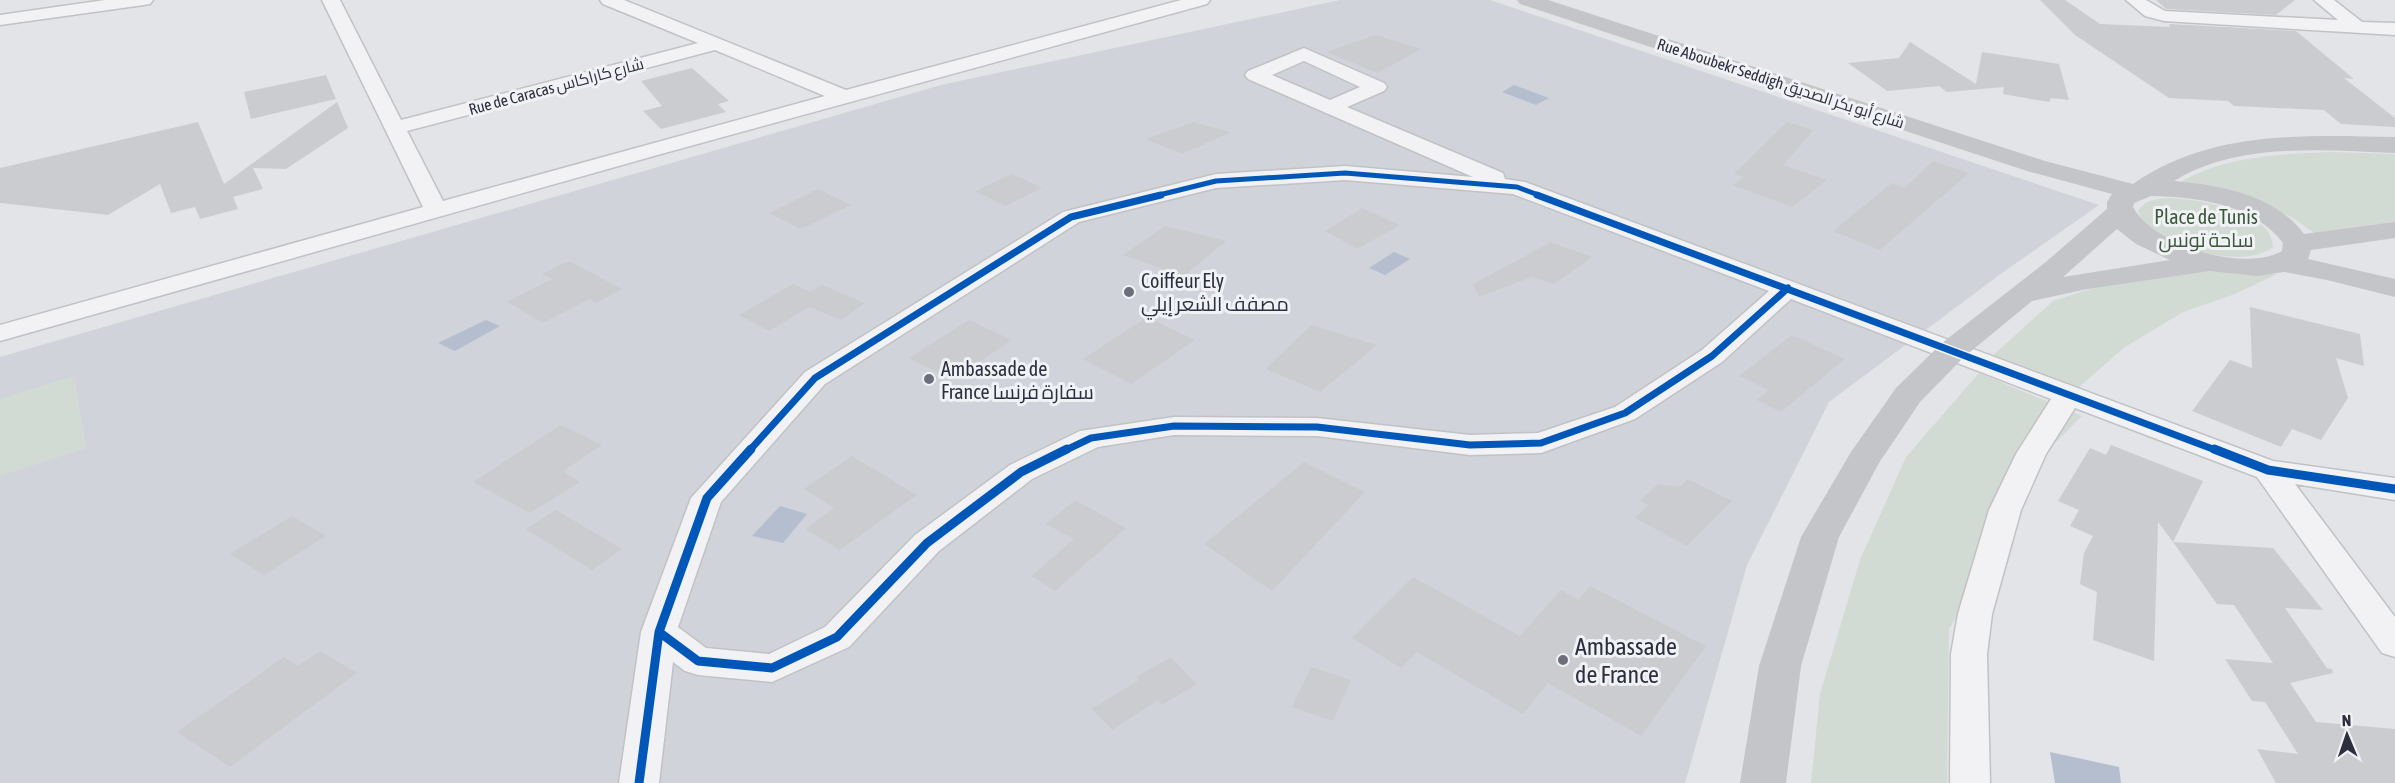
<svg xmlns="http://www.w3.org/2000/svg" width="2395" height="783" viewBox="0 0 2395 783" font-family="'Asap Condensed',Cairo,sans-serif">
  <style>
    .built { fill: #d1d3da }
    .green { fill: #d2dad4 }
    .water { fill: #b4bece }
    .building { fill: #cbcccf }
    .lines { fill: none; stroke-linecap: round; stroke-linejoin: round }
    .street-casing { stroke: #c1c2c5; stroke-width: 3 }
    .street { fill: #f2f2f4; fill-rule: evenodd }
    .secondary { fill: #c4c5c8; fill-rule: evenodd }
    .cycleway-far2-casing { stroke: #f1f2f6; stroke-width: 8 }
    .cycleway-far1-casing { stroke: #f1f2f6; stroke-width: 10 }
    .cycleway-casing { stroke: #f1f2f6; stroke-width: 13 }
    .cycleway-far2 { stroke: #0057b8; stroke-width: 5 }
    .cycleway-far1 { stroke: #0057b8; stroke-width: 7 }
    .cycleway { stroke: #0057b8; stroke-width: 9 }
    .poi-dot { fill: #6c6f79; stroke: #f1f2f6; stroke-width: 2 }
    .labels { text-anchor: middle; dominant-baseline: central; stroke-width: 6; stroke-linejoin: round; paint-order: stroke }
    .far-street-label { font-size: 16px; fill: #2c303e; stroke: #f1f2f6 }
    .park-label { font-size: 20px; fill: #3c583a; stroke: #f1f2f6 }
    .poi-label { font-size: 20px; fill: #2c303e; stroke: #f1f2f6; text-anchor: start }
    .near-poi-label { font-size: 24px; fill: #2c303e; stroke: #f1f2f6; text-anchor: start }
  </style>
  <rect width="100%" height="100%" fill="#e2e4e7"/>
  <path class="built" d="M1340,0H1490L2099,205L2002,273L1829,402L1747,565L1685,783H0V357L941,85Z"/>
  <path class="green" d="M2330,152L2395,154V228L2323,239L2293,218L2254,200L2179,183C2223,156 2280,154 2330,152Z
    M2168,198C2196,199 2273,210 2273,247C2244,271 2149,248 2138,211C2145,200 2155,199 2168,198Z
    M2217,270L2277,274L2235,294L2183,312L2125,347L2071,394L1990,358L2053,301L2115,281Z
    M1979,373L2082,416L2038,460L2014,518L1949,629L1947,783H1811L1820,694L1860,560L1906,457Z
    M74,376L86,448L0,476V399Z"/>
  <path class="water" d="M1514,85L1549,98L1536,105L1502,92Z
    M1394,252L1410,259L1385,275L1369,268Z
    M486,320L500,326L455,351L438,343Z
    M780,506L807,514L783,543L752,536Z
    M2050,752L2119,767L2121,783H2055Z"/>
  <path class="building" d="M2040,0H2065L2100,24L2170,27L2169,24L2296,31L2354,79L2344,78L2395,118V127L2341,124L2324,110L2234,106L2228,101L2169,98L2075,35Z
    M2156,0H2295L2276,15L2166,9Z
    M1376,35L1421,49L1378,73L1326,52Z
    M1910,42L1976,84L1982,52L2059,64L2069,100L2051,98L2049,102L2003,94L2004,87L1947,92L1939,86L1887,91L1848,63L1899,58Z
    M692,68L729,101L718,104L726,112L661,129L643,111L662,106L641,81Z
    M326,75L336,99L251,119L244,92Z
    M337,102L348,128L286,169L253,168L263,189L233,197L238,209L200,219L195,207L171,213L160,184L108,215L0,203V168L198,122L224,184Z
    M1193,122L1231,132L1182,154L1146,139Z
    M1787,122L1814,130L1783,165L1827,180L1792,207L1733,185L1744,177L1734,174Z
    M1933,161L1969,173L1880,250L1833,231L1892,183L1905,188Z
    M1012,174L1042,188L1005,206L975,191Z
    M818,189L851,205L801,229L769,213Z
    M1362,208L1400,225L1357,249L1325,231Z
    M1165,226L1226,241L1184,276L1123,255Z
    M1551,242L1592,257L1554,284L1532,277L1479,297L1473,284Z
    M569,261L622,289L596,303L590,299L543,323L507,302L552,279L542,274Z
    M793,284L810,292L822,285L865,303L841,320L809,307L769,331L739,315Z
    M2250,307L2360,334L2364,366L2336,358L2348,398L2321,440L2292,429L2281,447L2192,411L2230,360L2252,368Z
    M1147,317L1195,340L1131,384L1083,359Z
    M969,320L1012,340L952,380L909,358Z
    M1311,325L1377,345L1320,392L1266,369Z
    M1792,335L1845,359L1781,412L1757,400L1769,390L1739,376Z
    M561,425L602,445L563,471L580,482L530,513L473,482Z
    M2111,445L2203,481L2173,542L2158,522L2154,661L2093,640L2097,592L2080,584L2084,553L2093,536L2070,526L2079,510L2058,501L2090,448L2106,455Z
    M852,456L917,495L840,550L806,529L834,508L804,489Z
    M1304,462L1365,492L1272,591L1204,544Z
    M1688,479L1732,501L1687,546L1635,518L1648,505L1640,501L1658,484L1679,487Z
    M1075,500L1126,528L1055,591L1031,576L1074,539L1046,524Z
    M556,510L622,549L592,570L526,529Z
    M292,516L326,536L264,575L230,554Z
    M2173,542L2273,548L2323,610L2285,608L2327,668L2332,669L2333,673L2290,683L2316,722L2395,729V783H2276L2257,749L2298,754L2265,702L2252,701L2225,659L2273,663L2234,605L2217,604Z
    M1413,577L1520,636L1561,590L1578,600L1590,586L1706,646L1641,736L1548,683L1523,714L1417,652L1401,668L1352,638Z
    M320,651L357,673L230,767L177,732L284,657L298,666Z
    M1171,657L1197,684L1162,705L1158,700L1112,730L1092,709L1139,680L1136,677Z
    M1311,667L1351,680L1333,721L1292,707Z"/>
  <g class="lines">
    <g class="street-casing">
      <path id="street" d="M105,0H153L150,4L144,5L0,25V15Z
        M322,0H340L401,120L698,43L603,4L600,0H624L846,90L1181,0H1210L1207,4L661,154L0,341V325L423,207ZM715,50L825,96L443,201L407,131Z
        M2126,0H2146L2165,11L2338,20L2314,0H2334L2362,22L2395,23V35L2164,21L2145,16Z
        M1304,48L1384,83L1387,87L1384,91L1347,107L1503,173L1505,179L1525,182L2273,461L2395,478V500L2295,484L2395,617V657L2382,653L2257,477L2075,408L2046,454L2021,510L1992,614L1987,654L1990,783H1950L1951,654L1958,614L1989,510L2016,454L2051,399L1791,299L1722,362L1635,419L1541,453L1470,455L1317,436L1174,435L1098,447L1032,479L939,551L849,647L772,682L698,675L685,671L673,662L659,783H619L641,632L691,498L805,372L1063,212L1216,174L1345,166L1473,177L1248,79L1245,75L1248,71ZM1304,61L1360,87L1330,100L1272,75ZM1345,180L1513,194L1769,291L1702,350L1615,407L1538,433L1470,435L1317,418L1174,417L1080,431L1010,465L915,535L825,627L769,654L706,648L678,627L721,502L825,384L1079,222L1216,188Z"/>
    </g>
    <use href="#street" class="street"/>
    <path class="secondary" d="M1517,0H1548L2045,161L2133,184C2210,130 2305,135 2395,137V153C2323,150 2238,142 2174,181C2220,185 2275,195 2304,234L2395,222V238L2311,250L2308,259L2395,279V297L2327,280L2284,272L2257,276L2210,271L2087,289L2032,301L1964,357L1920,402L1879,463L1839,537L1801,666L1786,783H1740L1759,666L1801,537L1851,452L1896,388L1942,343L2047,261L2107,209V202L2112,194L2027,171L1520,4ZM2151,196C2197,197 2254,204 2283,243L2282,251C2243,273 2154,246 2133,207L2134,203ZM2117,229L2136,244L2170,260L2063,277Z"/>
    <g class="cycleway-far2-casing">
      <path id="cycleway-far2" d="M1155,196L1216,181L1345,173L1517,187L1541,196"/>
    </g>
    <g class="cycleway-far1-casing">
      <path id="cycleway-far1" d="M1537,195L2218,451
        M749,451L815,378L1071,217L1161,195
        M1064,451L1091,438L1174,426L1317,427L1470,445L1541,443L1625,413L1712,356L1788,288"/>
    </g>
    <g class="cycleway-casing">
      <path id="cycleway" d="M2214,449L2268,470L2395,489
        M659,632L698,661L772,668L837,637L927,543L1021,472L1067,449
        M639,783L659,632L707,498L751,449"/>
    </g>
    <use href="#cycleway-far2" class="cycleway-far2"/>
    <use href="#cycleway-far1" class="cycleway-far1"/>
    <use href="#cycleway" class="cycleway"/>
  </g>
  <g class="poi-dot">
    <circle cx="1129" cy="292" r="6"/>
    <circle cx="929" cy="379" r="6"/>
    <circle cx="1563" cy="660" r="6"/>
  </g>
  <g class="labels">
    <g class="far-street-label">
      <text transform="translate(1781 83) rotate(18)">Rue Aboubekr Seddigh شارع أبو بكر الصديق</text>
      <text transform="translate(556 86) rotate(-15)">Rue de Caracas شارع كاراكاس</text>
    </g>
    <g class="park-label">
      <text x="2206" y="216">Place de Tunis<tspan x="2206" dy="23">ساحة تونس</tspan></text>
    </g>
    <g class="poi-label">
      <text x="1141" y="280">Coiffeur Ely<tspan x="1141" dy="23">مصفف الشعر إيلي</tspan></text>
      <text x="941" y="368">Ambassade de<tspan x="941" dy="23">France سفارة فرنسا</tspan></text>
    </g>
    <g class="near-poi-label">
      <text x="1575" y="646">Ambassade<tspan x="1575" dy="28">de France</tspan></text>
    </g>
  </g>
  <g transform="translate(2347 735) rotate(358)" stroke="#f1f2f6" stroke-width="4.5" paint-order="stroke">
  <path d="M0-4.5L10 22L0 15L-10 22Z" fill="#2c303e"/>
  <text y="-9" font-size="16" font-weight="bold" text-anchor="middle" fill="#2c303e">N</text>
  </g>
</svg>
